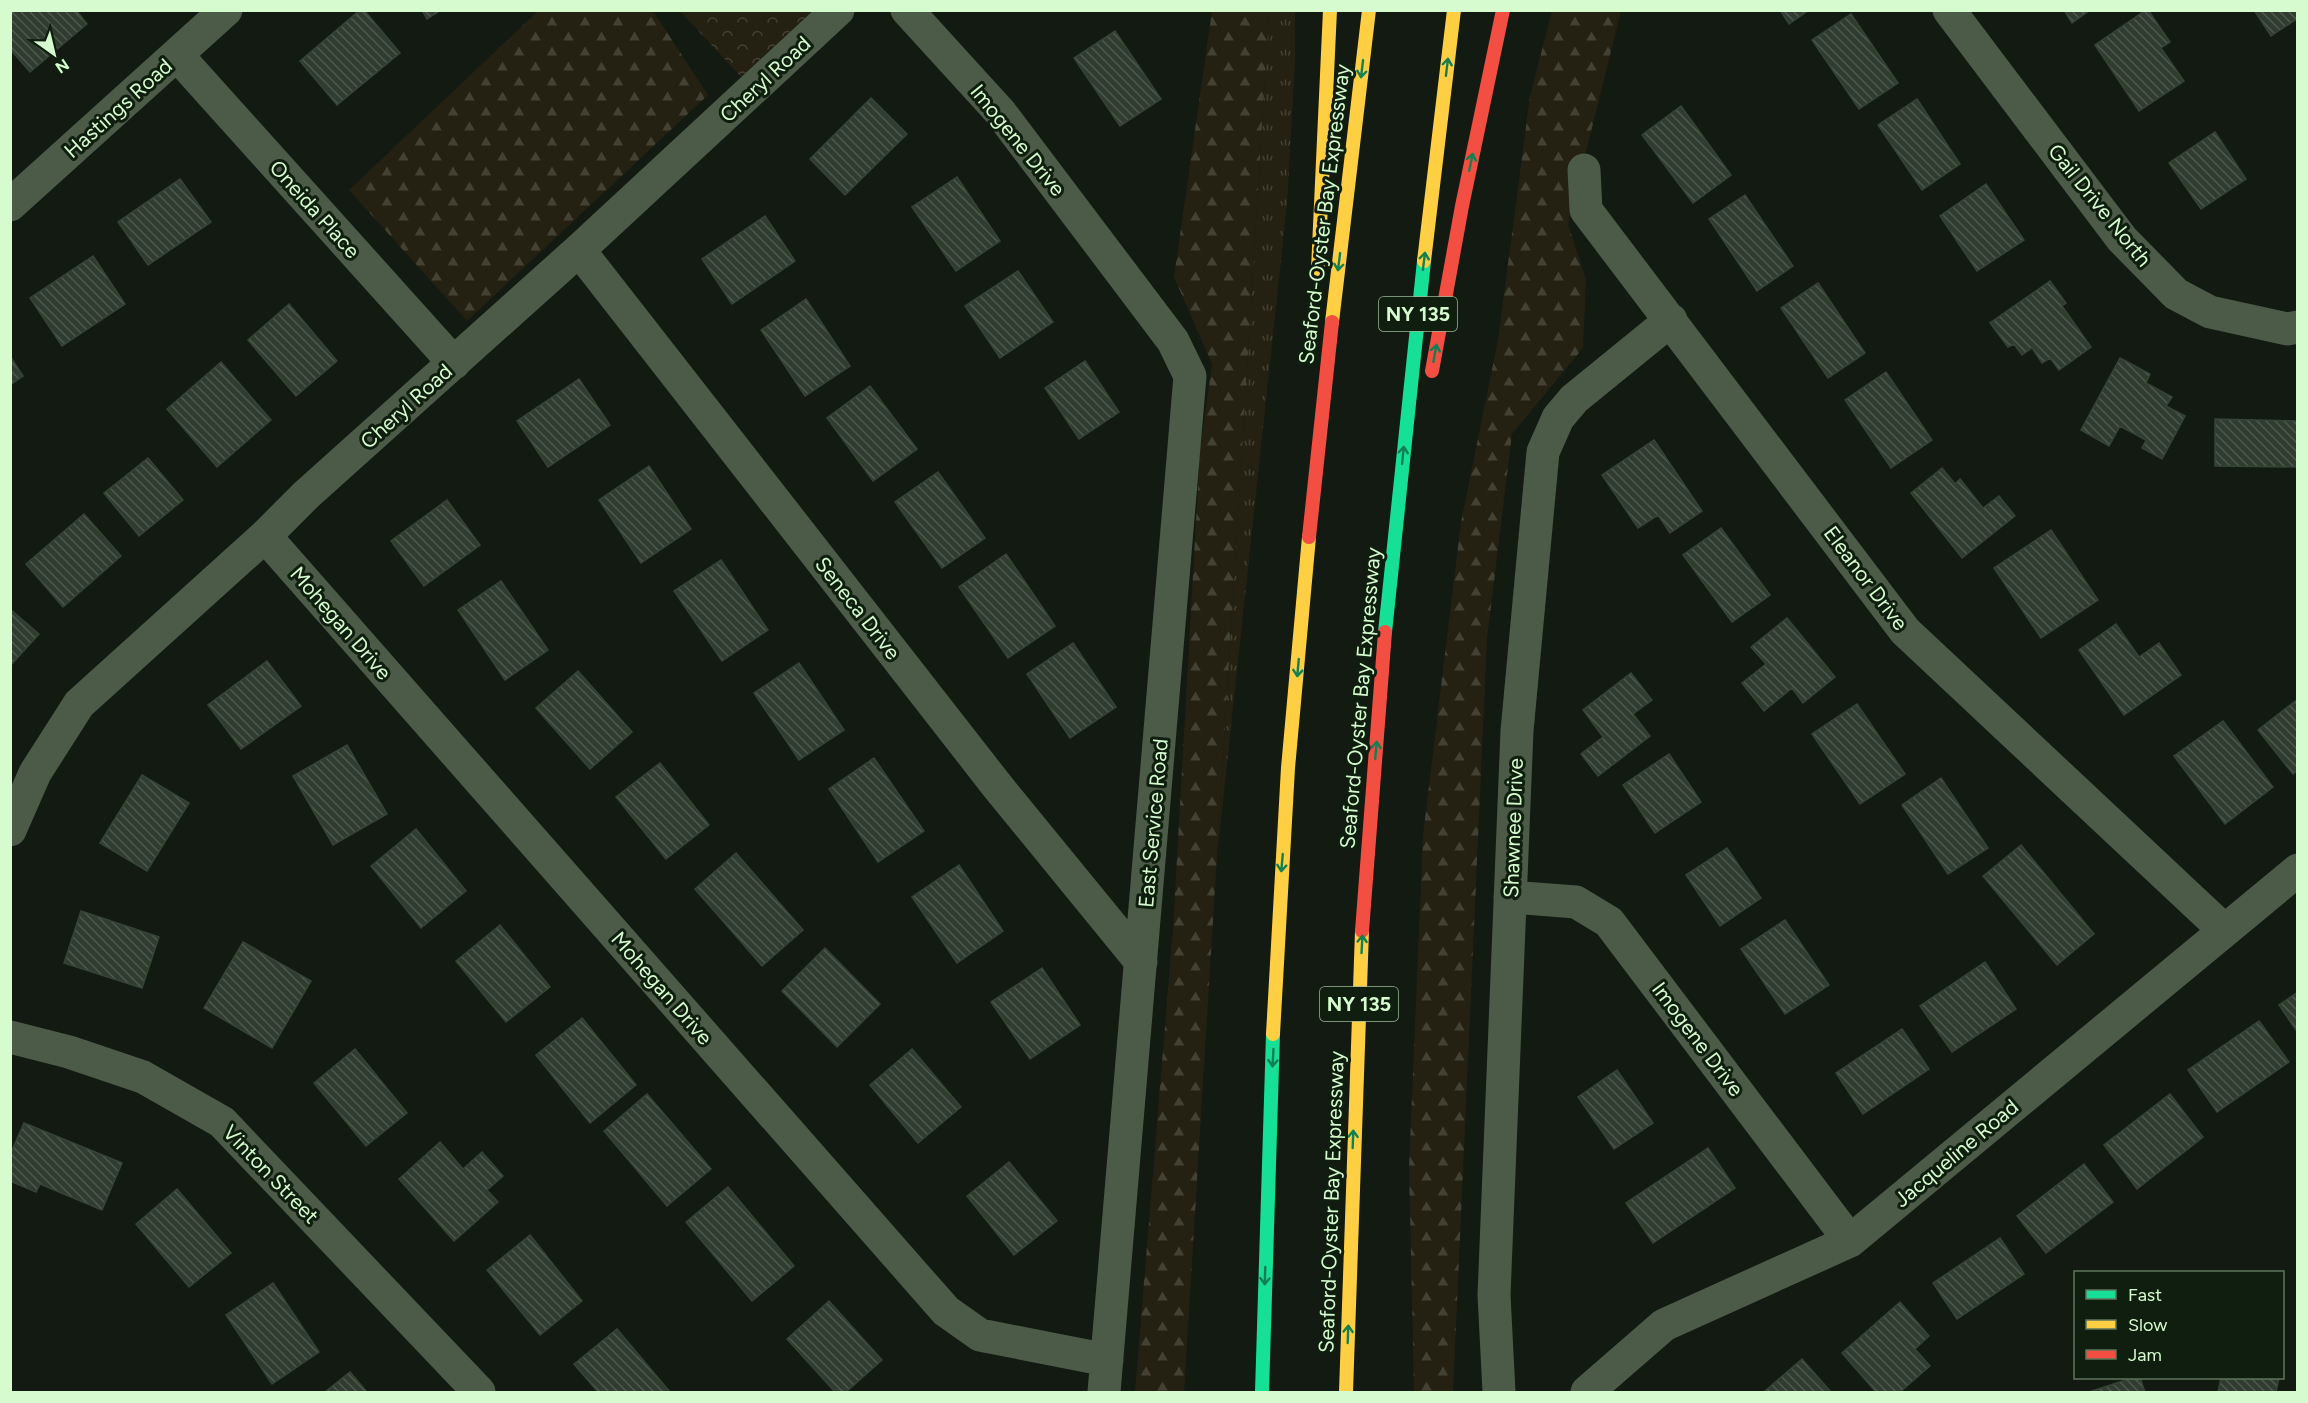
<svg xmlns="http://www.w3.org/2000/svg" width="2308" height="1403" viewBox="0 0 2308 1403" font-family="Figtree,sans-serif">
  <style>
    .grass { fill: url(#grass-tufts) }
    .forest { fill: url(#forest-firs) }
    .park { fill: url(#park-crowns) }
    .building { fill: url(#building-back-hatch); stroke: #354434; stroke-width: 1.5 }
    .lines { fill: none; stroke-linecap: round; stroke-linejoin: round }
    .street { stroke: #4b5b47; stroke-width: 33 }
    .fast { stroke: #16e098; stroke-width: 14 }
    .slow { stroke: #ffcf43; stroke-width: 14 }
    .jam { stroke: #f24e42; stroke-width: 14 }
    .oneway { stroke: #127f53 }
    .labels { text-anchor: middle; dominant-baseline: central; stroke-width: 6; stroke-linejoin: round; paint-order: stroke }
    .shield { fill: #0f1e0e; stroke: #9ab995; stroke-width: 1.5 }
    .shield-label { font-size: 20px; font-weight: bold; fill: #d5fbcf }
    .street-label { font-size: 21px; fill: #d5fbcf; stroke: #0f1e0e }
  </style>
  <defs>
    <pattern id="grass-tufts" width="24" height="20" patternUnits="userSpaceOnUse" patternTransform="scale(1.5)"><rect width="24" height="20" fill="#242012"/><path d="M3 7l-1-3M5 7V3M7 7l1-3M15 17l-1-3M17 17v-4M19 17l1-3" fill="none" stroke="#434133"/></pattern>
    <pattern id="forest-firs" width="22" height="20" patternUnits="userSpaceOnUse" patternTransform="scale(1.5)"><rect width="22" height="20" fill="#242012"/><path d="M5 1l3.5 6h-7zM16 11l3.5 6h-7z" fill="#434133"/></pattern>
    <pattern id="park-crowns" width="20" height="18" patternUnits="userSpaceOnUse" patternTransform="scale(1.5)"><rect width="20" height="18" fill="#242012"/><path d="M2 6a3 3 0 1 1 6 0M12 15a3 3 0 1 1 6 0" fill="none" stroke="#434133"/></pattern>
    <pattern id="building-back-hatch" width="6" height="6" patternUnits="userSpaceOnUse" patternTransform="scale(1.5)"><rect width="6" height="6" fill="#303c30"/><path d="M-1 5l2 2M0 0l6 6M5-1l2 2" fill="none" stroke="#4d594d"/></pattern>
  </defs>
  <rect width="100%" height="100%" fill="#121a12"/>
  <path class="grass" d="M1269,11H1295V63L1287,205L1217,857Z"/>
  <path class="forest" d="M539,10L653,11L708,95L467,321L349,190Z
    M1212,11H1269L1184,1392H1135L1173,928L1200,450L1212,364L1174,277Z
    M1552,11H1621L1568,224L1586,280L1583,348L1512,434L1487,639L1453,1392H1414L1409,1167L1423,835L1461,522L1498,340L1530,96Z"/>
  <path class="park" d="M680,11H813L741,77Z"/>
  <path class="building" d="M10,10H76L87,24L30,72L10,49Z
    M360,10H364L400,53L337,105L300,61Z
    M422,10H441L427,19Z
    M1780,10H1809L1789,24Z
    M2064,10H2090L2072,23Z
    M2146,10H2148L2170,42L2161,48L2184,81L2139,111L2095,45Z
    M2254,10H2298V18L2271,36Z
    M1851,14L1898,83L1859,109L1812,40Z
    M1115,31L1161,99L1120,126L1074,58Z
    M871,98L907,134L845,195L810,159Z
    M1917,99L1960,164L1922,190L1878,125Z
    M1681,106L1731,175L1693,203L1642,135Z
    M2215,132L2246,179L2201,209L2169,163Z
    M957,177L1000,241L956,271L912,207Z
    M180,179L211,222L148,265L118,222Z
    M1986,184L2024,240L1977,271L1940,216Z
    M1745,195L1793,266L1757,291L1709,219Z
    M765,216L795,261L732,304L702,259Z
    M93,256L125,304L62,346L30,298Z
    M1018,271L1053,322L1000,358L965,306Z
    M2050,281L2066,303L2062,306L2091,347L2059,370L2050,358L2042,363L2032,348L2022,355L2014,344L2008,347L1990,323Z
    M1818,283L1865,353L1828,378L1781,308Z
    M806,299L850,366L805,396L761,330Z
    M289,304L337,361L296,396L248,340Z
    M10,356L23,376L10,385Z
    M2120,358L2150,374L2146,383L2172,397L2166,406L2185,416L2162,459L2142,448L2146,440L2120,426L2109,446L2081,430Z
    M1085,361L1119,412L1079,439L1045,388Z
    M221,362L271,420L217,467L167,409Z
    M1886,372L1932,440L1891,468L1845,400Z
    M579,379L610,425L548,467L517,421Z
    M870,386L917,449L873,481L827,418Z
    M2215,419L2298,421L2297,467L2215,466Z
    M1654,440L1702,511L1670,533L1658,515L1638,528L1602,475Z
    M148,458L183,500L139,536L104,493Z
    M649,466L691,529L641,563L599,500Z
    M1942,468L1955,484L1960,479L1983,508L1999,496L2015,516L1962,558L1911,493Z
    M938,472L985,538L942,568L895,502Z
    M447,500L480,545L424,586L391,541Z
    M84,514L121,556L63,607L26,564Z
    M1721,528L1770,595L1732,622L1683,555Z
    M2051,530L2098,600L2041,638L1994,568Z
    M1006,554L1055,626L1008,658L959,587Z
    M721,560L768,630L722,661L674,591Z
    M501,581L548,650L505,680L458,610Z
    M10,609L39,634L10,666Z
    M1787,618L1835,677L1803,703L1792,688L1764,711L1742,683L1766,664L1751,647Z
    M2116,624L2139,657L2159,643L2181,675L2124,715L2079,650Z
    M1073,643L1116,707L1070,738L1027,674Z
    M267,661L301,706L241,749L208,705Z
    M799,663L844,730L799,760L754,693Z
    M578,671L632,732L590,769L536,708Z
    M1631,673L1652,700L1633,714L1650,736L1598,776L1581,754L1603,737L1583,710Z
    M2298,699V770L2293,774L2258,730Z
    M1857,704L1905,774L1860,804L1812,734Z
    M2223,721L2273,787L2225,824L2174,756Z
    M347,745L387,814L333,845L293,776Z
    M1669,754L1701,802L1655,833L1623,785Z
    M874,758L924,831L878,862L829,789Z
    M660,763L709,825L666,859L616,797Z
    M142,775L189,803L147,871L100,843Z
    M1941,778L1988,848L1948,874L1902,805Z
    M416,829L466,891L421,928L371,866Z
    M2021,845L2094,934L2057,965L1983,876Z
    M1727,848L1761,898L1720,926L1686,875Z
    M736,853L803,930L762,966L695,889Z
    M959,865L1003,931L957,963L912,897Z
    M81,911L159,937L142,988L64,963Z
    M1785,920L1829,985L1785,1014L1741,949Z
    M500,925L550,987L506,1022L456,961Z
    M243,942L311,981L272,1048L204,1008Z
    M825,948L880,1004L837,1047L782,991Z
    M1985,962L2016,1009L1952,1052L1920,1006Z
    M1042,968L1080,1025L1030,1059L991,1002Z
    M2298,992V1033L2279,1005Z
    M582,1018L636,1085L590,1123L536,1055Z
    M2259,1021L2289,1062L2217,1112L2188,1070Z
    M1902,1029L1929,1069L1863,1114L1836,1073Z
    M355,1049L407,1113L366,1146L314,1083Z
    M912,1049L961,1107L918,1143L870,1085Z
    M1617,1070L1653,1123L1614,1149L1578,1097Z
    M647,1094L711,1169L667,1206L604,1131Z
    M2170,1094L2203,1137L2137,1189L2104,1145Z
    M24,1123L122,1163L102,1210L40,1184L36,1192L10,1181V1155Z
    M440,1142L463,1169L482,1152L503,1176L487,1190L498,1202L454,1241L399,1179Z
    M1708,1148L1735,1188L1653,1243L1626,1203Z
    M1009,1162L1057,1221L1014,1255L967,1196Z
    M2084,1164L2113,1202L2046,1253L2017,1216Z
    M728,1187L794,1266L752,1301L686,1222Z
    M177,1189L231,1253L189,1287L136,1224Z
    M530,1235L582,1301L540,1335L487,1270Z
    M2000,1238L2024,1274L1957,1319L1933,1283Z
    M273,1283L319,1352L272,1384L226,1315Z
    M829,1301L882,1360L846,1392H835L787,1339Z
    M1900,1302L1929,1336L1915,1349L1930,1366L1900,1392H1876L1842,1353Z
    M617,1329L670,1392H598L574,1364Z
    M1802,1359L1831,1392H1764Z
    M350,1372L367,1392H325Z
    M2132,1378H2140L2145,1392H2089Z
    M2221,1378H2279L2276,1392H2218Z"/>
  <g class="lines">
    <path class="street" d="M907,10L1000,112L1173,341L1190,376L1104,1392
      M1949,10L2122,239L2176,294L2210,312L2287,329L2298,327
      M177,55L454,363
      M1584,170L1586,210L1905,631L2224,930
      M10,205L226,10
      M579,250L998,787L1141,962
      M265,536L946,1311L980,1335L1107,1360
      M10,830L35,773L79,704L265,536L306,495L579,250L838,10
      M1510,897L1576,902L1609,922L1850,1241
      M10,1037L69,1052L143,1077L222,1122L479,1392
      M1499,1392L1494,1295L1517,731L1543,452L1558,418L1574,399L1671,320
      M1587,1392L1664,1325L1850,1241L2298,870"/>
    <path class="fast" d="M1385,632L1424,261
      M1262,1392L1273,1034"/>
    <path class="slow" d="M1424,261L1454,10
      M1318,269L1330,10
      M1332,322L1369,10
      M1273,1034L1288,768L1309,537
      M1346,1392L1362,931"/>
    <path class="jam" d="M1432,371L1462,206L1503,10
      M1309,537L1332,322
      M1362,931L1385,632"/>
  </g>
  <defs><path id="oneway-shaft" d="M-6 0H5M1.5-3L5.5 0L1.5 3" fill="none" stroke-width="1.6" stroke-linecap="round" stroke-linejoin="round" transform="scale(1.5)"/></defs>
  <g class="oneway">
    <use href="#oneway-shaft" transform="translate(1447 67) rotate(-83)"/>
    <use href="#oneway-shaft" transform="translate(1362 69) rotate(97)"/>
    <use href="#oneway-shaft" transform="translate(1471 162) rotate(-78)"/>
    <use href="#oneway-shaft" transform="translate(1424 261) rotate(-83)"/>
    <use href="#oneway-shaft" transform="translate(1339 262) rotate(97)"/>
    <use href="#oneway-shaft" transform="translate(1435 353) rotate(-80)"/>
    <use href="#oneway-shaft" transform="translate(1403 455) rotate(-84)"/>
    <use href="#oneway-shaft" transform="translate(1298 668) rotate(95)"/>
    <use href="#oneway-shaft" transform="translate(1376 750) rotate(-85)"/>
    <use href="#oneway-shaft" transform="translate(1282 863) rotate(95)"/>
    <use href="#oneway-shaft" transform="translate(1362 944) rotate(-87)"/>
    <use href="#oneway-shaft" transform="translate(1273 1058) rotate(93)"/>
    <use href="#oneway-shaft" transform="translate(1353 1139) rotate(-88)"/>
    <use href="#oneway-shaft" transform="translate(1265 1276) rotate(92)"/>
    <use href="#oneway-shaft" transform="translate(1348 1334) rotate(-88)"/>
  </g>
  <g class="labels">
    <g class="shield">
      <rect x="1379" y="297" width="78" height="34" rx="4.5"/>
      <rect x="1320" y="987" width="78" height="34" rx="4.5"/>
    </g>
    <g class="shield-label">
      <text x="1418" y="314">NY 135</text>
      <text x="1359" y="1004">NY 135</text>
    </g>
    <g class="street-label">
      <text transform="translate(765 79) rotate(-43)">Cheryl Road</text>
      <text transform="translate(118 108) rotate(-42)">Hastings Road</text>
      <text transform="translate(1018 140) rotate(51)">Imogene Drive</text>
      <text transform="translate(2100 205) rotate(51)">Gail Drive North</text>
      <text transform="translate(315 209) rotate(48)">Oneida Place</text>
      <text transform="translate(1324 214) rotate(-83)">Seaford-Oyster Bay Expressway</text>
      <text transform="translate(406 406) rotate(-42)">Cheryl Road</text>
      <text transform="translate(1866 578) rotate(53)">Eleanor Drive</text>
      <text transform="translate(858 608) rotate(52)">Seneca Drive</text>
      <text transform="translate(341 623) rotate(49)">Mohegan Drive</text>
      <text transform="translate(1360 698) rotate(-85)">Seaford-Oyster Bay Expressway</text>
      <text transform="translate(1153 823) rotate(-85)">East Service Road</text>
      <text transform="translate(1513 828) rotate(-88)">Shawnee Drive</text>
      <text transform="translate(662 988) rotate(49)">Mohegan Drive</text>
      <text transform="translate(1698 1039) rotate(53)">Imogene Drive</text>
      <text transform="translate(1956 1153) rotate(-40)">Jacqueline Road</text>
      <text transform="translate(271 1174) rotate(46)">Vinton Street</text>
      <text transform="translate(1331 1202) rotate(-88)">Seaford-Oyster Bay Expressway</text>
    </g>
  </g>
  <rect width="2308" height="1403" fill="none" stroke="#d5fbcf" stroke-width="24"/>
  <rect x="2074" y="1271" width="210" height="108" fill="#0f1e0e" stroke="#5e765b" stroke-width="1.5"/>
  <rect x="2086" y="1290" width="30" height="9" fill="#16e098" stroke="#5e765b" stroke-width="1.5"/>
  <text x="2128" y="1301" font-size="18" fill="#d5fbcf">Fast</text>
  <rect x="2086" y="1320" width="30" height="9" fill="#ffcf43" stroke="#5e765b" stroke-width="1.5"/>
  <text x="2128" y="1331" font-size="18" fill="#d5fbcf">Slow</text>
  <rect x="2086" y="1350" width="30" height="9" fill="#f24e42" stroke="#5e765b" stroke-width="1.5"/>
  <text x="2128" y="1361" font-size="18" fill="#d5fbcf">Jam</text>
  <g transform="translate(54 54) rotate(146)" stroke="#0f1e0e" stroke-width="4.5" paint-order="stroke">
  <path d="M0-4.5L10 22L0 15L-10 22Z" fill="#d5fbcf"/>
  <text y="-9" font-size="16" font-weight="bold" text-anchor="middle" fill="#d5fbcf">N</text>
  </g>
</svg>
